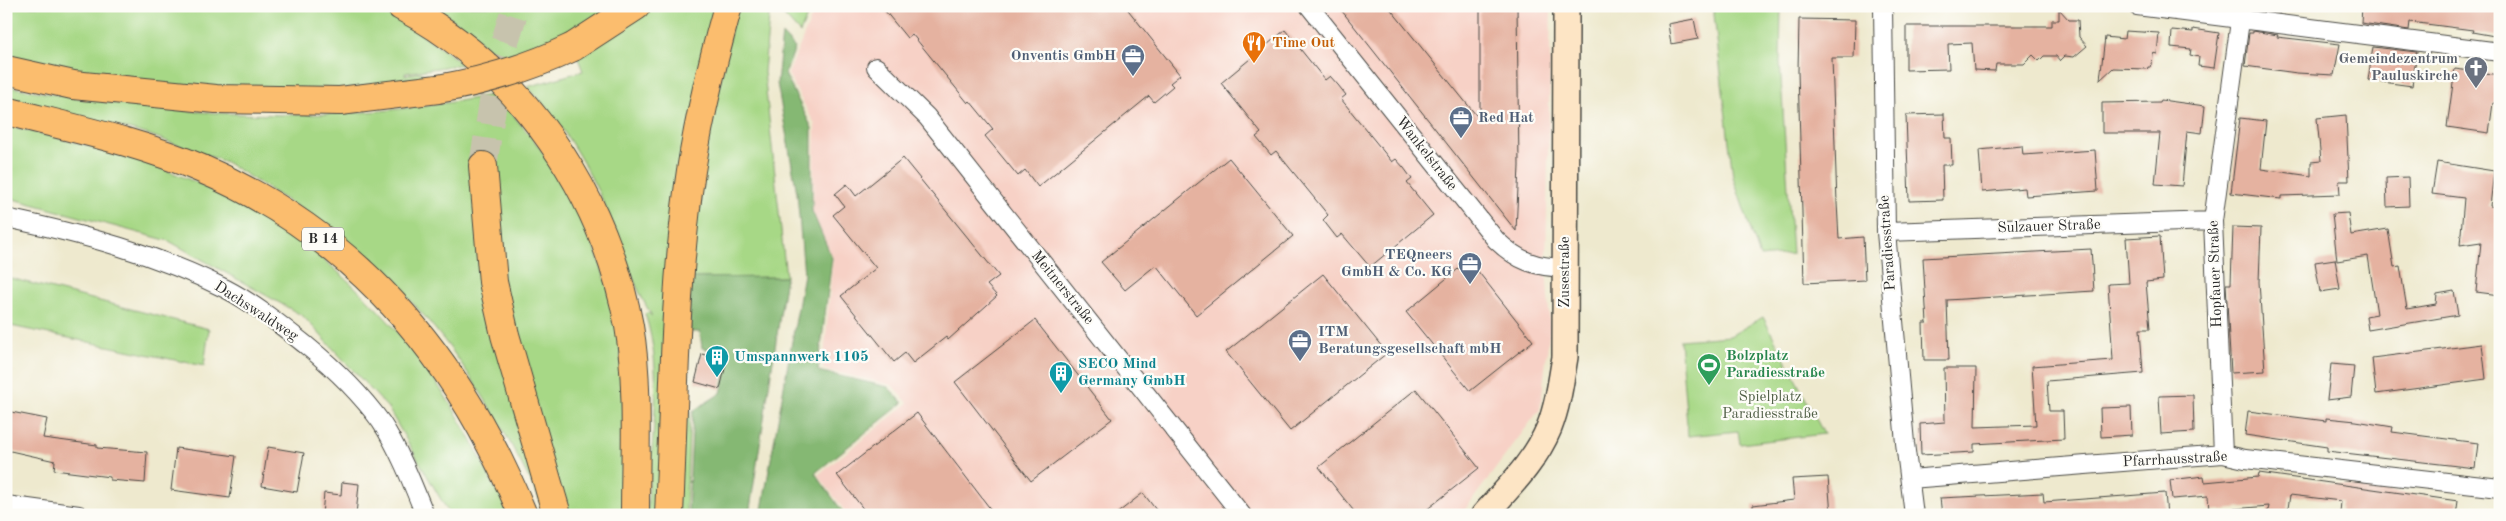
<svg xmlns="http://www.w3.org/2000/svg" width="2506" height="521" viewBox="0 0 2506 521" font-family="'Old Standard TT',serif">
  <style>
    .built { fill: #f7d1c6 }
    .green { fill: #a7d886; stroke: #698258 }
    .forest { fill: #85b873; stroke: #58724f }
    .building { fill: #e5b2a0 }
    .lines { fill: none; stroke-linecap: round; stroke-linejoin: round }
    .highway-tunnel { stroke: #c7c3ad; stroke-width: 28; stroke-dasharray: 28 14; stroke-linecap: butt }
    .street-casing { stroke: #484843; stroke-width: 20 }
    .secondary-casing { stroke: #484843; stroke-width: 28 }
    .highway-casing { stroke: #484843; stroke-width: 30 }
    .street { stroke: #fff; stroke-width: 18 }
    .secondary { stroke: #fde5c5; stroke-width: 25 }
    .highway { stroke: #fbbd6e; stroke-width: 28 }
    .highway-bridge-casing { stroke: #484843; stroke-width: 30; stroke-linecap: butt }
    .highway-bridge { stroke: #fbbd6e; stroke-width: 28 }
    .labels { text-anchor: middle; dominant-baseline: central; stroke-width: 4.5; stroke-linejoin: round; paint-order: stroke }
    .shield { fill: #fdfcf7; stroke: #6a6a68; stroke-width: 1 }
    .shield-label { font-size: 14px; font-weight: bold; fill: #2b2b2b }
    .food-label { font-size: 15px; font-weight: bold; fill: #c56008; stroke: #fdfcf7; text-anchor: start }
    .service-label { font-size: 15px; font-weight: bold; fill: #4e5e75; stroke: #fdfcf7; text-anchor: end }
    .worship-label { font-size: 15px; font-weight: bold; fill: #5b616d; stroke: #fdfcf7; text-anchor: end }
    .street-label { font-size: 15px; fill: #2b2b2b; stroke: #fdfcf7 }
    .leisure-label { font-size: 15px; font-weight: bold; fill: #27864d; stroke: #fdfcf7; text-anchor: start }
    .culture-label { font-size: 15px; font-weight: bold; fill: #0d838f; stroke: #fdfcf7; text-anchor: start }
    .park-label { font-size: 15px; fill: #505f46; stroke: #fdfcf7 }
  </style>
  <rect width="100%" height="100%" fill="#fdfcf7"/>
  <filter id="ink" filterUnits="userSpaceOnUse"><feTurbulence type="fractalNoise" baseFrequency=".02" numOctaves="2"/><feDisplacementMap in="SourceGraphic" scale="10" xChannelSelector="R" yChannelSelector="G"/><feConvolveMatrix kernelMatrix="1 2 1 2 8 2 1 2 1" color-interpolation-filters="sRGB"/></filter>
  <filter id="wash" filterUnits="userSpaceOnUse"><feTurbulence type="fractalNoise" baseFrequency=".0096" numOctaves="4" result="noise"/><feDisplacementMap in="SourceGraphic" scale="20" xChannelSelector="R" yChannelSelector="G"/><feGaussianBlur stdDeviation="1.12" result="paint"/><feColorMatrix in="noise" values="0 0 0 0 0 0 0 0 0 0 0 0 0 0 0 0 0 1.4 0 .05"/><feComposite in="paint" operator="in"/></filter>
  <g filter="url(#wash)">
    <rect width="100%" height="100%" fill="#eee9ce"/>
    <path class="built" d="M816,6H1551L1546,266L1550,328L1540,409L1461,515H848L818,475L908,403L892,385L823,369L833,258L813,211L815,125L788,74Z"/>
    <path class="green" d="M6,6H378L390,12L463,64L405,73V75L421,72L430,80L321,91L188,90L6,62Z
      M433,6H621L569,38L497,58L470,32Z
      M646,6H721L658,512H653V515H648V500C651,438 665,374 645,314L647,312L652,316C634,286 628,264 616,232C599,187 563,120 527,87L583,71L577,56Z
      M736,6H770L764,72L786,277L688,278L693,214Z
      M778,6H811L800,33L778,9Z
      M1713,6H1781L1780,62L1792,254L1760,257L1733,177Z
      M6,86C170,117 332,128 496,94L540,148L575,207L577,206C591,236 602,267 611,299C629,368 622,444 623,515H564C531,402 492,286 490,167L476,166C477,285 515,399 548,512L546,513C521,461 494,410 461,363C439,331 413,303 387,275L385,277L323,223L226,162L150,135L6,97Z
      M6,125C67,141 130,154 188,179C330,238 436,351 496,492L500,491L509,515H450L388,408L303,316L169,241L6,197Z
      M6,277L209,329L204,366L6,325Z
      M1763,317L1824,434L1740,444L1738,431L1688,436L1680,340L1730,336Z
      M685,411H690L686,515H676Z"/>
    <path class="forest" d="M782,34L795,48L785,74L812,128V211L832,258L818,371L888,387L903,403L815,473L845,515H761L804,274L797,193L777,83Z
      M786,277L749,515H688L693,411L721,393L730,354L702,348L700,332H690L688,278Z"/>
    <g id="blocks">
      <path class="building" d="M881,6H1125L1180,75L1170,83L1173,86L1154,102L1149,96L1038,187L1025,170L1018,176L985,136L993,129L970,101L968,103L912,34L907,38Z
        M1338,6H1388L1480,120V6H1517L1519,166L1516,231Z
        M2256,6H2281L2280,13L2256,10Z
        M2362,6H2476L2500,10V37L2472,32L2473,30L2410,22L2409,30L2361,23Z
        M2059,9L2069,20H2078L2079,37L2087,46L2074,57L2065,56L2060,61L2056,56H2044L2039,61L2033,55L2024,64H1996L1995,71L1974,70L1972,43L1948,44L1949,69L1906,70V26H2052V20H2059Z
        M1694,19L1698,39L1671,44L1668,24Z
        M1799,19L1855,20L1854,58H1832L1837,203L1839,239L1863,237L1865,280L1804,283L1798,71Z
        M2193,29L2219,33L2214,68L2198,66L2199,57L2190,55L2191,49L2171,47L2172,30L2193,32Z
        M1285,30L1325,80L1330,76L1338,85L1346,95L1341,99L1392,162L1396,159L1404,168L1412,179L1407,183L1433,215L1370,267L1342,234L1337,238L1323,220L1328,215L1276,151L1271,155L1256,137L1261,133L1221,83Z
        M2125,31L2159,33L2157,54L2153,53L2152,65L2147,69L2113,68L2100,80L2105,37L2124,39Z
        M2253,31L2278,35L2277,37L2340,44L2334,75L2297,73L2245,66L2249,33H2253Z
        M2373,47L2417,52L2412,86L2368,80Z
        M2455,69L2500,75V104L2493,103L2489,133L2447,127Z
        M2161,100L2205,106L2202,133L2187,131L2182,186L2155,184L2160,133H2102V103L2160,102Z
        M1944,114L1945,138H1951L1952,165H1942L1943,200L1909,201L1906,115Z
        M2346,115L2349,181H2339L2340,194L2281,196V199L2231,193L2240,118L2266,121L2261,169L2311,176V162L2321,161L2317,118Z
        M2022,146L2023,155L2095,150L2098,191L2026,196L2025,188L1982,192L1979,150Z
        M903,158L999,276L987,285L997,296L948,340L946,337L913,363L905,353L894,362L841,296L876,268L833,215L844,206L835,194L847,184L856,196Z
        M1229,158L1293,236L1196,315L1156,265L1125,290L1101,262Z
        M2437,162L2494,171L2490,206L2500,208V295L2476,292L2481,242L2460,245L2464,198L2432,194Z
        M2408,177L2409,206L2387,207L2386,178Z
        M2348,213L2351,235L2388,229L2394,267L2400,266L2407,309L2436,304L2437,294L2454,291L2458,315L2368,330L2366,316L2377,314L2368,256L2337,261L2332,214Z
        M2233,227L2261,228L2259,282L2265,371L2231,373L2226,284H2231Z
        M2160,236L2163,280L2146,282L2150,329H2140L2143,373L2047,381L2049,411H2063L2064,439L1974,444V452L1921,455L1920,424L1945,422L1944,368H1976L1975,427L2036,425L2032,366L2113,360L2108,284L2129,283L2126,238Z
        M2091,249L2094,291L1947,300L1949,360H1924L1923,323H1927L1923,258Z
        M2335,259L2340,289L2320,292L2315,262Z
        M1469,260L1533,341L1470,391L1406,312Z
        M1323,274L1387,353L1290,431L1226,352Z
        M1035,320L1112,419L1031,481L955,382Z
        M2482,344L2486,379L2376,394L2372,358Z
        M702,354L727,360L720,389L695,382Z
        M2331,364L2354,366L2351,397L2327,400Z
        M1416,389L1479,468L1420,515H1357L1319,467Z
        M2193,395L2194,432L2161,434L2159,396Z
        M2131,407L2132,435L2101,437L2100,408Z
        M6,411L47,419L43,438L97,445V448L147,452L145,483L110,480V477L54,470L55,461L6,450Z
        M2248,411L2326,421V418L2356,421L2393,427L2392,432L2478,443L2475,468L2327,451V447L2245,435Z
        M917,413L995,515H868L837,475Z
        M268,447L304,453L297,492L262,486Z
        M176,448L236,456L230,498L171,490Z
        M2259,473L2458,501L2456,515H2351L2340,513L2341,501L2290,495L2287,515H2267L2269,506L2209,511L2208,496L2172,499L2170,480L2204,476L2205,482L2258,477Z
        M1828,477L1831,515H1753V505L1794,500L1792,479Z
        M342,482L359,484L356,515H322L324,493L341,495Z
        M1143,493L1160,515H1115Z
        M2043,493L2044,502L2165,493L2167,515H1942L1940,498Z"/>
    </g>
  </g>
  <g filter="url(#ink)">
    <use href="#blocks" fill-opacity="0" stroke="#484843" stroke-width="1"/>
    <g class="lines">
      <path class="highway-tunnel" d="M483,166L500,57L516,6"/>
      <g class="street-casing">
        <path id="street" d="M1309,6L1496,240C1518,261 1535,267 1565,268
          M1883,6L1886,232L1905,443L1914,515
          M2137,6L2500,52
          M876,67L927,117L1242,515
          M6,218C82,234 157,254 226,289C255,304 282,326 307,346C334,368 360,393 381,422C399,449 413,485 425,515
          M1886,232L2213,221
          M2223,454L2213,221L2242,6
          M1910,479L2223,454L2245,459L2500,488
          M6,505L79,515"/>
      </g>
      <g class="secondary-casing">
        <path id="secondary" d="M1484,515C1508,488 1535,462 1549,428C1558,405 1561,381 1565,357L1566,6"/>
      </g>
      <g class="highway-casing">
        <path id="highway" d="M401,6C522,70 604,193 629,326C639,383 635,456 635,515
          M573,47L636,6
          M6,70L73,85L216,99L340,101L438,89
          M6,111C72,128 140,142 202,169C358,236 460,360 523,515
          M483,166L493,282L505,335L557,515
          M669,515C674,407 674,298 688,192C696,129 711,67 728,6"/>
      </g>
      <use href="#street" class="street"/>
      <use href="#secondary" class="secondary"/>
      <use href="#highway" class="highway"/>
      <g class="highway-bridge-casing">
        <path id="highway-bridge" d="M438,89C486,81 529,68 573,47"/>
      </g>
      <use href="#highway-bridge" class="highway-bridge"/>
    </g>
  </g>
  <defs>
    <g id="restaurant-pin" transform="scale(1.25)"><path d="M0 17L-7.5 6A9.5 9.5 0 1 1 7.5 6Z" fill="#e8710a" stroke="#fdfcf7"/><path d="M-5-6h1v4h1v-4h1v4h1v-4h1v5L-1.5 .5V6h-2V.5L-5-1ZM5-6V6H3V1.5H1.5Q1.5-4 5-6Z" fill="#fff"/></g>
    <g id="office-pin" transform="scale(1.25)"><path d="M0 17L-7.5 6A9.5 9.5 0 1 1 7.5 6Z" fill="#5c6f8a" stroke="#fdfcf7"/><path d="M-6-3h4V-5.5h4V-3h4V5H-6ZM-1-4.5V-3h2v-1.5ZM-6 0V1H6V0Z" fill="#fff"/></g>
    <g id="church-pin" transform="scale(1.25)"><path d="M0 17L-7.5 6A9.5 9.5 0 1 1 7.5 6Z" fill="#6b7280" stroke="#fdfcf7"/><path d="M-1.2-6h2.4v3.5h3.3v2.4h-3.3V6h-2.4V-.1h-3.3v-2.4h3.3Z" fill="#fff"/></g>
    <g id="building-pin" transform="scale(1.25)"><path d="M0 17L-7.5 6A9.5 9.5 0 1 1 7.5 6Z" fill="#0f9aa8" stroke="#fdfcf7"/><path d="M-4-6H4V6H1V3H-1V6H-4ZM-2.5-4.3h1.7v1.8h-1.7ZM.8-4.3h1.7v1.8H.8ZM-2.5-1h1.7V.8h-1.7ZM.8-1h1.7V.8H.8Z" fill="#fff"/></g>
    <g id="stadium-pin" transform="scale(1.25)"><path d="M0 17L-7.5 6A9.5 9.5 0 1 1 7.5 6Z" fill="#2e9e5b" stroke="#fdfcf7"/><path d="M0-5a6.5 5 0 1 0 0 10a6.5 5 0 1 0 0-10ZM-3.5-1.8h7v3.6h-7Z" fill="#fff"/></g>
  </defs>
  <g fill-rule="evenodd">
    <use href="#restaurant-pin" x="1254" y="43"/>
    <use href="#office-pin" x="1133" y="56"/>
    <use href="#church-pin" x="2476" y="68"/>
    <use href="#office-pin" x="1461" y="118"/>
    <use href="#office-pin" x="1470" y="264"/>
    <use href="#office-pin" x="1300" y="341"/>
    <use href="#building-pin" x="717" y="357"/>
    <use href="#stadium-pin" x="1709" y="365"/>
    <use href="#building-pin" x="1061" y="373"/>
  </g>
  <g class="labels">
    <rect class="shield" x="302" y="227.5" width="42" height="23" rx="4"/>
    <g class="shield-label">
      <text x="323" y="239">B 14</text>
    </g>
    <g class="food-label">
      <text x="1272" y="43">Time Out</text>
    </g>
    <g class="service-label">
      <text x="1116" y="56">Onventis GmbH</text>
      <text x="1478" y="118" text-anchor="start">Red Hat</text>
      <text x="1452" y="255">TEQneers<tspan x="1452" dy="17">GmbH &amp; Co. KG</tspan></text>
      <text x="1318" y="332" text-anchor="start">ITM<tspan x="1318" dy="17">Beratungsgesellschaft mbH</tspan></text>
    </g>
    <g class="worship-label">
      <text x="2458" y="59">Gemeindezentrum<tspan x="2458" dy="17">Pauluskirche</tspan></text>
    </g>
    <g class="street-label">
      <text transform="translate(1426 154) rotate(52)">Wankelstraße</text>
      <text transform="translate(2049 227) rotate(-2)">Sulzauer Straße</text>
      <text transform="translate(1888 243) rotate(-94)">Paradiesstraße</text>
      <text transform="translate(1565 272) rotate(-90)">Zusestraße</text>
      <text transform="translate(2216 274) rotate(-92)">Hopfauer Straße</text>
      <text transform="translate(1062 288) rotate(51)">Meitnerstraße</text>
      <text transform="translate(256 312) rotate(33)">Dachswaldweg</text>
      <text transform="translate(2175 460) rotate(-3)">Pfarrhausstraße</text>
    </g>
    <g class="leisure-label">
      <text x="1726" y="356">Bolzplatz<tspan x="1726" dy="17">Paradiesstraße</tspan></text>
    </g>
    <g class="culture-label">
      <text x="734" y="357">Umspannwerk 1105</text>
      <text x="1078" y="364">SECO Mind<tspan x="1078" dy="17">Germany GmbH</tspan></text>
    </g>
    <g class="park-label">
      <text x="1770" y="397">Spielplatz<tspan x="1770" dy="17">Paradiesstraße</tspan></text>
    </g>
  </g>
  <rect width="2506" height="521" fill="none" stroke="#fdfcf7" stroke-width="25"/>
</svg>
